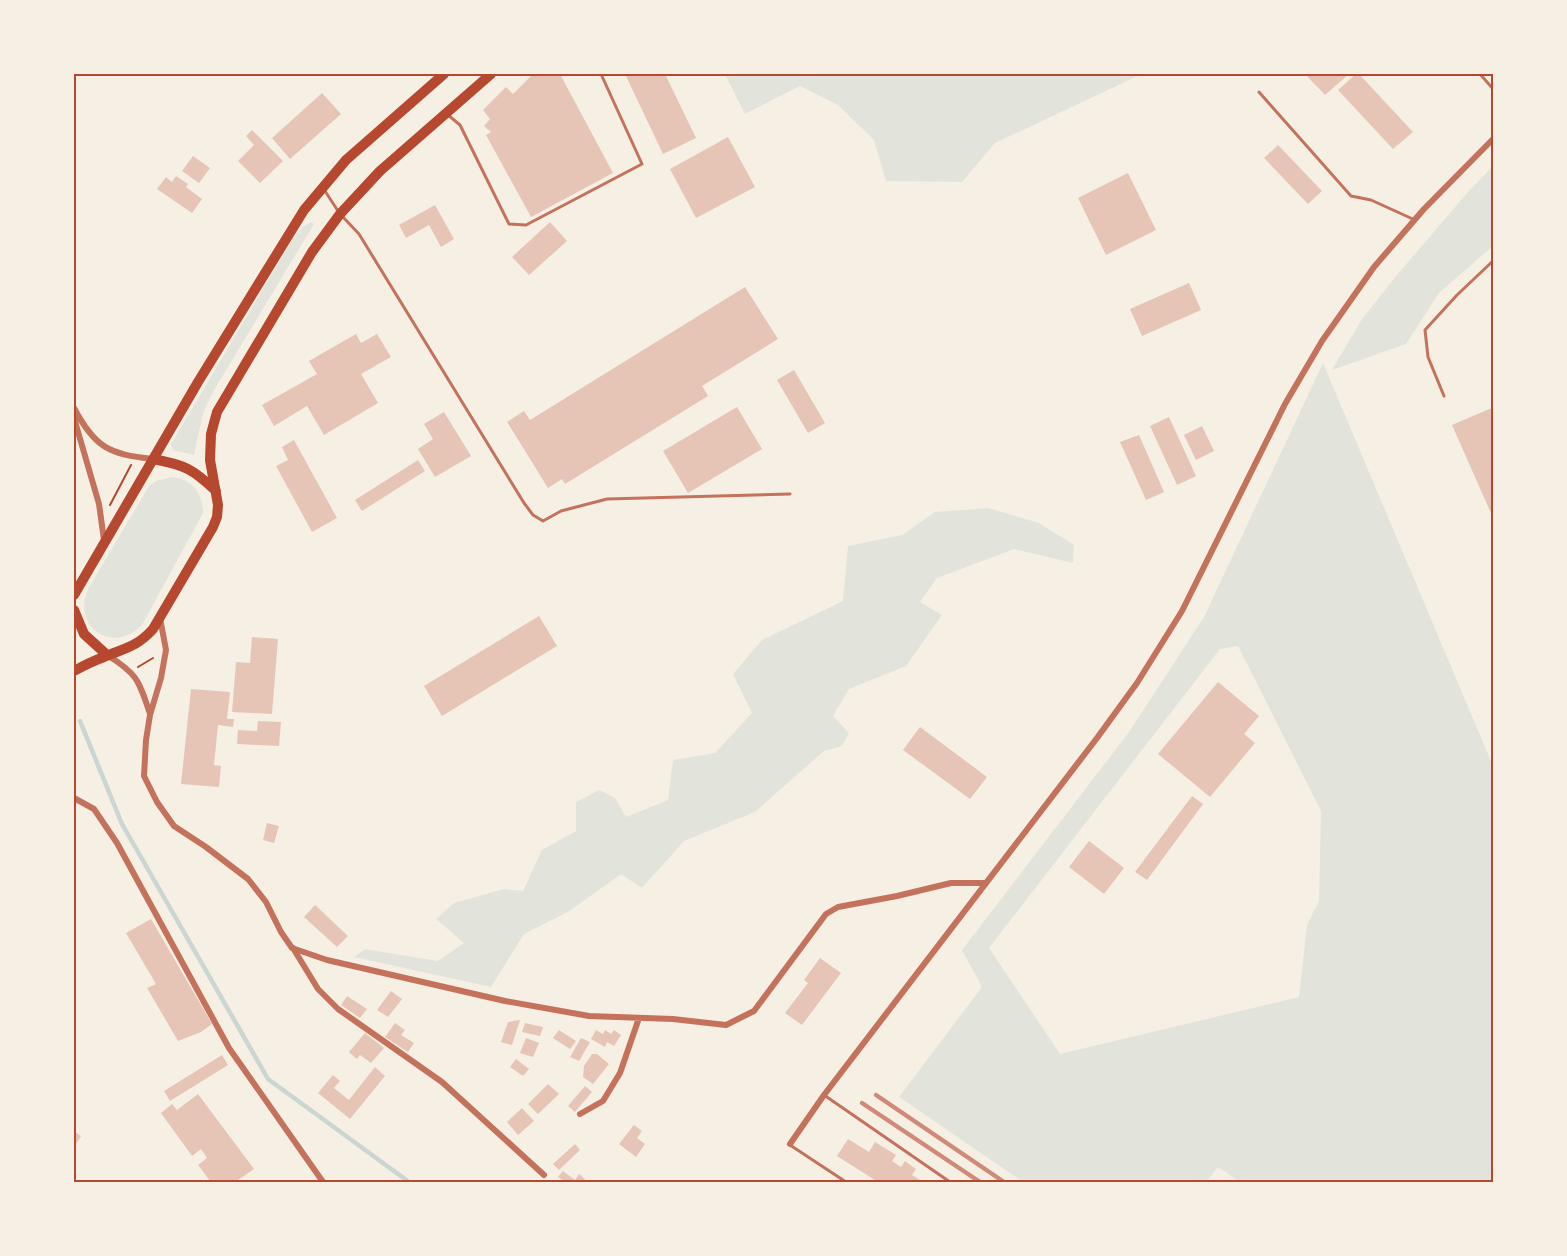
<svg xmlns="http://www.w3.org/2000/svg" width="1567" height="1256" viewBox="0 0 1567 1256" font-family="'PT Sans',sans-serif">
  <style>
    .green { fill: #e2e4dc; fill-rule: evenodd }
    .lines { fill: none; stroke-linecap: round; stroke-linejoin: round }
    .stream { stroke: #c9d6d2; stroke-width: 4.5 }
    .building { fill: #e6c5b7 }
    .path { stroke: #b5482f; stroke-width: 2 }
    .service { stroke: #c5725c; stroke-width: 3 }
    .minor { stroke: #c5725c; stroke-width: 6 }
    .primary { stroke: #b5482f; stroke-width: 10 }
    .rail { stroke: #cf8b77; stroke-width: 4.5 }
    .neatline { fill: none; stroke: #b5482f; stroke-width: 2 }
  </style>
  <rect width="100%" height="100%" fill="#f6efe4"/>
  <path class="green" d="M725,74H1142L995,143L962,182L886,181L874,140L838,105L800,86L745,114Z
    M1493,166V246L1439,293L1406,344L1332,370L1362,319L1397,275L1468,192Z
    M311,222L314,224L213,392L203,413L194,455L173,450L171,444L291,242L303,227Z
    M1323,363L1493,766V1182H1240L1218,1167L1206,1182H1023L899,1097L982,987L962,950L1129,732L1204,617ZM1238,646L1321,811L1319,901L1307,925L1299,997L1060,1054L989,948L1220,649Z
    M173,477C193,480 203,493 203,513L142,625C113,655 71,627 88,589L149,486L156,481Z
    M988,508L1039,523L1074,545L1073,563L1014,549L937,578L920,602L942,615L906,666L849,689L833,716L849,733L842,746L824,751L755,812L684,841L642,888L621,874L568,912L524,934L491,987L354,957L365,949L438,961L464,943L436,919L454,903L504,889L523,891L542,850L576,831V802L599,790L615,798L626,817L668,800L673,760L715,753L752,713L733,674L762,640L843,601L848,546L902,535L935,512Z"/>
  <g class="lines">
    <path class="stream" d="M80,721L122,824L268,1079L409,1182"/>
  </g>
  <path class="building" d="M533,74H560L613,173L531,217L486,135L491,132L484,126L490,119L483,110L506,87L513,94Z
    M625,74H665L696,138L663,154Z
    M1305,74H1349L1325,95Z
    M1356,74H1359L1413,132L1393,149L1338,90Z
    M322,93L341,114L290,159L272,138Z
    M252,130L283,161L260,183L238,161L254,145L246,136Z
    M728,137L755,187L696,218L670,169Z
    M1278,145L1322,191L1308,204L1264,158Z
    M193,156L210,168L199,183L182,171Z
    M1128,173L1156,230L1106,255L1078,198Z
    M176,176L188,184L186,187L202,199L192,213L157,189L166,177L172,182Z
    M435,205L454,239L441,247L429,225L406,238L399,225Z
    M550,222L567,241L529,275L512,257Z
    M1189,283L1201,310L1142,336L1130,309Z
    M745,287L778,339L702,386L708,396L565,484L562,479L548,488L507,422L524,411L530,420Z
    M356,334L361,343L377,334L391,357L361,374L378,403L324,435L307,406L274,426L262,405L317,374L309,361Z
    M794,370L825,423L808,433L777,380Z
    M737,407L762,449L688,493L663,451Z
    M1494,407V520L1452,425Z
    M444,412L471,456L435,477L418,449L433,439L424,424Z
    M1169,417L1196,476L1177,485L1150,426Z
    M1202,426L1214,451L1196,460L1184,435Z
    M1139,435L1164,492L1146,500L1120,442Z
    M294,440L337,518L312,532L276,466L288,460L282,447Z
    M418,460L425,471L362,511L355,500Z
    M539,616L557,646L442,716L424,686Z
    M252,637L278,639L272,714L232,712L236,662L250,663Z
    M1218,682L1259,716L1244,734L1255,743L1210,797L1158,754Z
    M191,689L230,692L227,719H234L233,727L218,725L214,765L221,766L219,787L181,784Z
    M258,721L281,722L279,746L237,744L238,730L257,731Z
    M920,727L987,777L970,799L903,750Z
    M1192,796L1203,804L1147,880L1135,872Z
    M267,823L279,826L274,843L263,840Z
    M1089,841L1124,868L1104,894L1069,867Z
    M315,905L348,936L337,947L304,917Z
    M151,919L212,1024L201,1032L178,1041L147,988L156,984L126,933Z
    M820,958L841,973L802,1025L785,1013L808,983L804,980Z
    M391,991L402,999L388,1017L377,1010Z
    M347,996L367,1009L360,1018L341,1005Z
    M520,1020L512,1045L501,1042L508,1022Z
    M395,1023L405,1030L401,1035L414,1043L408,1052L385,1037Z
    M525,1023L543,1027L540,1036L522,1032Z
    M559,1030L576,1041L570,1049L553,1038Z
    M596,1030L603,1034L605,1030L611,1034L614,1030L621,1035L614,1046L607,1042L605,1047L591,1039Z
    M365,1033L384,1048L371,1063L360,1055L357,1059L349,1052Z
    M526,1038L539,1043L533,1057L520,1053Z
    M581,1038L590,1042L579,1061L570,1057Z
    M592,1054H597L609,1064L593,1084L583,1077L584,1066Z
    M222,1055L228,1065L170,1101L164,1091Z
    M516,1059L529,1069L523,1076L510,1067Z
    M375,1067L385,1076L350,1119L318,1093L333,1075L340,1081L334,1088L349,1100Z
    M548,1084L559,1094L538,1114L528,1104Z
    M585,1086L592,1092L575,1112L568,1106Z
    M198,1094L254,1169L235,1182H211L198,1165L207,1158L201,1149L192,1156L161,1113L172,1104L177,1110Z
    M522,1108L534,1121L518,1135L507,1122Z
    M634,1125L642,1131L637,1138L645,1144L636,1157L619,1144Z
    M74,1131L81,1136L74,1147Z
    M848,1139L869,1152L875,1142L896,1155L892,1161L901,1167L905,1161L916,1169L912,1175L923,1182H878L837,1156Z
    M575,1144L580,1150L559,1170L553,1164Z
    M563,1171L575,1180L579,1174L585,1179L583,1182H566L558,1177Z"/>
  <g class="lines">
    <path class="path" d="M110,505L131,465
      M138,667L153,658"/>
    <path class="service" d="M1480,74L1494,90
      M1259,92L1351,196L1371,200L1415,220
      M448,115L460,125L509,224L526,225L642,164L601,74
      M325,191L338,211
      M342,216L359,234L524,503L533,515L543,521L561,511L607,499L790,494
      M1444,396L1428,357L1425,330L1457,295L1494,260
      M824,1095L950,1182
      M790,1145L846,1182"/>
    <path class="minor" d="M74,408C95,448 109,454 153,459
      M74,418L99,504L104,540
      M160,618L166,650L161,678L150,715L146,740L144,776L157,802L174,826L206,847L248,879L266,902L281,932L292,948L327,960L505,1001L589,1016L673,1019L726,1025L754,1011L826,914L838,907L897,896L951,883H985
      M107,655C138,674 139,681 150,714
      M74,798L94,809L117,843L229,1048L323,1182
      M293,948L318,989L338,1009L442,1082L544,1175
      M580,1114L603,1101L620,1073L639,1018
      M790,1144L824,1095L1097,738L1137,683L1182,611L1285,404L1322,341L1374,267L1424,209L1494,138"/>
    <path class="primary" d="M153,459C185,465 193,469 216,491
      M74,595L198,382L304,210L346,160L444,74
      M74,610L84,634L107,655
      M74,671C83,666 93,661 104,657C125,648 137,647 153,629L213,527L217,517L218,505L210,460L211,434L217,412L312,252L340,214L380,171L491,74"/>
    <path class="rail" d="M876,1095L1004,1182
      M862,1103L980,1182"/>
  </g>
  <rect width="1567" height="1256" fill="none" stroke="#f6efe4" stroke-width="150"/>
  <rect x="75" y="75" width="1417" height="1106" class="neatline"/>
</svg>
